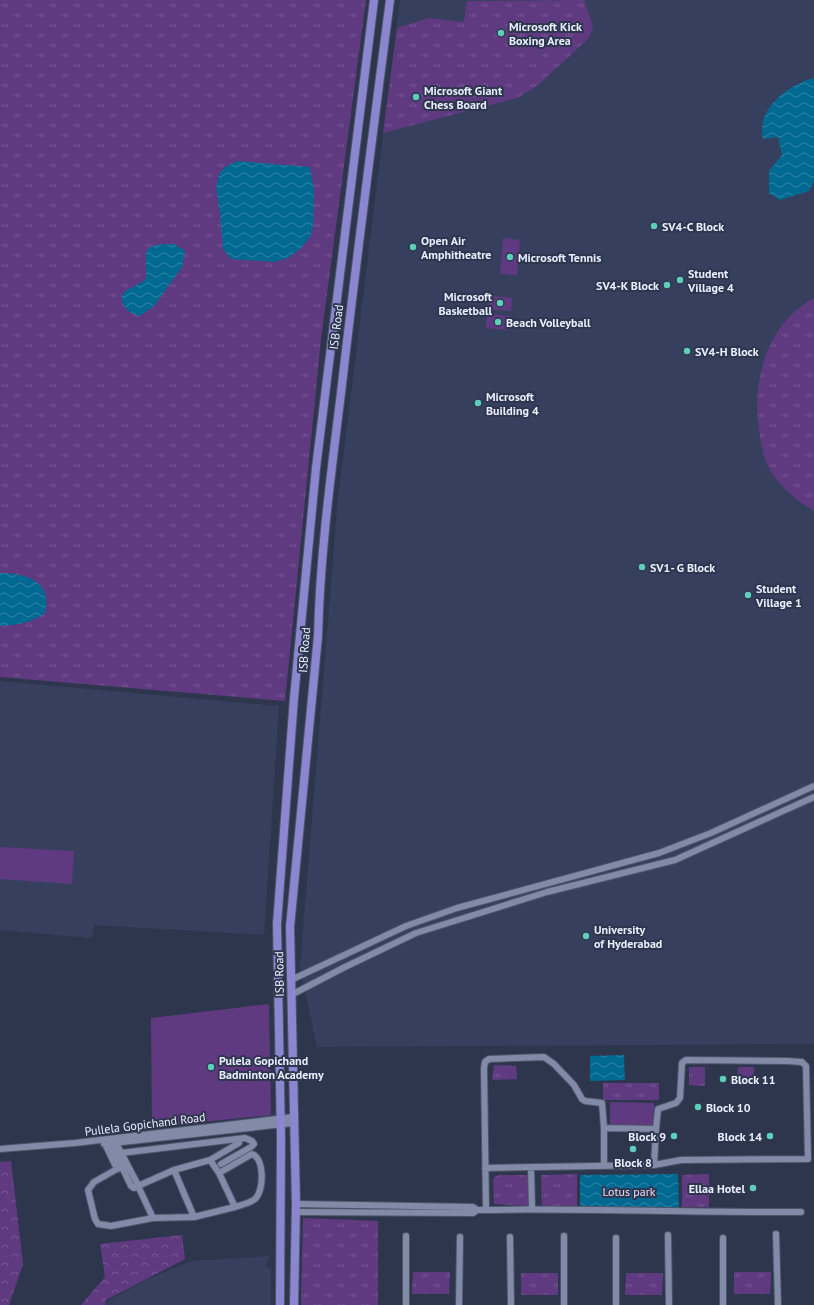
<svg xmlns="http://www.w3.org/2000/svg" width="814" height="1305" viewBox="0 0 814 1305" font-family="'PT Sans',sans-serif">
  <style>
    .built { fill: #36405e }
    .grass { fill: url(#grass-tufts) }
    .forest { fill: url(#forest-crowns) }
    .pitch { fill: #603a81 }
    .water { fill: url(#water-waves) }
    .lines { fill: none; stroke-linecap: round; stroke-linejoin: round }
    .minor-casing { stroke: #4d5468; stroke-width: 8 }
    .major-casing { stroke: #4d5468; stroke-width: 10 }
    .minor { stroke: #818aa7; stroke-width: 6 }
    .major { stroke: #8b86d0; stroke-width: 8 }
    .poi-dot { fill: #5dceb9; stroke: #2e364e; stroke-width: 1.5 }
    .labels { text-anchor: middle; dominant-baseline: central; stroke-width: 4; stroke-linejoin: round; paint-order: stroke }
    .poi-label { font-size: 12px; font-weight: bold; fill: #e9efff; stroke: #2e364e; text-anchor: start }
    .street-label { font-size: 12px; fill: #e9efff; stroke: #2e364e }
    .park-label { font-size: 12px; fill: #e7dcf3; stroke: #2e364e }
  </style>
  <defs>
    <pattern id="grass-tufts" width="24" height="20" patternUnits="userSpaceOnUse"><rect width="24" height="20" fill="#603a81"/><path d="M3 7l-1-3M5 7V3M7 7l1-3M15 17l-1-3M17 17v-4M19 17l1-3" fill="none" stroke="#775794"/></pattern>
    <pattern id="forest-crowns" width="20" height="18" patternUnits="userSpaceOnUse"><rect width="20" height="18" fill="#603a81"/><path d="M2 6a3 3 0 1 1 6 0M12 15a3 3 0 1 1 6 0" fill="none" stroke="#775794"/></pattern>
    <pattern id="water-waves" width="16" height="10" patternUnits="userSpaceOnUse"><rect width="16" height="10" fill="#006992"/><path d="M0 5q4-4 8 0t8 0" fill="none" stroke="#3286a8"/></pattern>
  </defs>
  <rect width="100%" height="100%" fill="#2e364e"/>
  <path class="built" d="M400,0H814V1044L317,1047L300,967L338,498Z
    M0,681L279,706L264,935L94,925L92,938L0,930Z
    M270,1256L265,1265L271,1269V1305H105L109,1300L150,1278L191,1261Z"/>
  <path class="grass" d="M0,0H366L321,339L285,701L0,677Z
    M584,0L593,26L589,38L537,86L517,98L383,133L397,28L429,18L464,22L467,1Z
    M814,298V511C798,501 784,490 773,475C764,462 761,445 759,429C752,379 767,324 814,298Z
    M494,1065L516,1066L517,1079L492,1080Z
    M689,1067H705V1086L689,1085Z
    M738,1067H754V1086L737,1085Z
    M603,1083H659V1100H603Z
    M577,1174V1208H542L541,1175Z
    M709,1174V1207H682V1175Z
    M500,1175H528L529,1206L494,1204L493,1181L494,1177Z
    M303,1218L378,1221V1305H301Z
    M413,1272H450L449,1294H412Z
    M734,1272H771L770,1294H734Z
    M521,1273H558V1295H521Z
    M626,1273H663L662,1295H625Z"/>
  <path class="forest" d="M11,1161L23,1264L9,1305H0V1162Z
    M182,1235L185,1259L106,1300L105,1305H81L105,1277L100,1244Z"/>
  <path class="pitch" d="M503,238L520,240L517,275L500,274Z
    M489,296L512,298L511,311L488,309Z
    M487,314L510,316L508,330L486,328Z
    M0,847L74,851L72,884L0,879Z
    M269,1004L271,1115L152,1127L151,1018Z
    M610,1102L654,1103L656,1129L610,1127Z"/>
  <path class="water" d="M814,78V181L809,191L780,200L769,193V171L782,155L778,137L763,139C756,109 787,85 814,78Z
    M237,161L310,167L314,191L313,227L310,237L301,248L288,258L274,262L231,259L223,249L220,212L216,188L219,174L225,167Z
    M174,244L185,251L182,267L154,306L140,316C130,315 120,306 122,295C127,287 140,286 146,278C147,250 139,244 174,244Z
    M0,573C25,573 53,581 45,613C32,623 16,625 0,626Z
    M624,1055L625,1080L590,1081V1056Z
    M678,1174L679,1208H580V1175Z"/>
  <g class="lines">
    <g class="minor-casing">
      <path id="minor" d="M291,980L406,926L457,908L659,853L711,833L814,786
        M291,995L345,967L416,933L547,892L675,860L814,797
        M111,1143L122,1167L118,1169
        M116,1143L137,1183
        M104,1144L293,1123
        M105,1144L117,1169L94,1182L88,1190L95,1219L98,1224L111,1226L153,1218L194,1217L235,1207
        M0,1149L75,1143L293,1117
        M121,1153L245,1138L252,1141L254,1144L251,1147L221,1164
        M252,1154C265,1159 264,1191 255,1199C250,1203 241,1205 235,1207L219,1173Z
        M210,1160L239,1143L238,1139
        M127,1164L122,1167L131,1186L134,1188L138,1186
        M654,1165L656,1129
        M531,1167L532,1209
        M485,1168L654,1165L681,1160L808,1159L806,1066L802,1062L787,1061L686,1060L682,1063L680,1098L676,1103L658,1109L656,1129L604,1128
        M296,1204L473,1207L477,1210
        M486,1210L484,1068L485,1062L489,1059L544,1057L554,1064L574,1085L582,1099L585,1101L602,1103L604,1128V1165
        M295,1212L473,1213L477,1210C585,1208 693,1213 801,1212
        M194,1217L174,1170L210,1160L219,1173
        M153,1218L138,1186L174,1170
        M776,1234L778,1305
        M668,1235L669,1305
        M564,1236V1305
        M510,1237L511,1305
        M616,1238V1305
        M723,1238V1305
        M406,1305V1236
        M459,1305L460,1237"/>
    </g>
    <g class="major-casing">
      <path id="major" d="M280,1305L281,1138L277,924L294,698L316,468L374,0
        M294,1305L296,1204L290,927L318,636C320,555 331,474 341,393C356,262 373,131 390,0"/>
    </g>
    <use href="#minor" class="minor"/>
    <use href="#major" class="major"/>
  </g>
  <g class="poi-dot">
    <circle cx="501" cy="33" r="4"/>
    <circle cx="416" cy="97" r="4"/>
    <circle cx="654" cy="226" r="4"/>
    <circle cx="413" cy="247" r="4"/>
    <circle cx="510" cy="257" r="4"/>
    <circle cx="680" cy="280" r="4"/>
    <circle cx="667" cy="285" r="4"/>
    <circle cx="500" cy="303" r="4"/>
    <circle cx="498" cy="322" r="4"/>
    <circle cx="687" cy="351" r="4"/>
    <circle cx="478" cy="403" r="4"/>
    <circle cx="642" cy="567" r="4"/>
    <circle cx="748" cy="595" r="4"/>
    <circle cx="586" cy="936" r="4"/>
    <circle cx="211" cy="1067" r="4"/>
    <circle cx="723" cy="1079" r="4"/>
    <circle cx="698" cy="1107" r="4"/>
    <circle cx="674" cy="1136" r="4"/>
    <circle cx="770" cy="1136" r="4"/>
    <circle cx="633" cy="1149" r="4"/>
    <circle cx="753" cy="1188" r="4"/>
  </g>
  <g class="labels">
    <g class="poi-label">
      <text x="509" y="26">Microsoft Kick<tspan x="509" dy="14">Boxing Area</tspan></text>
      <text x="424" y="90">Microsoft Giant<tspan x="424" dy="14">Chess Board</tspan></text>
      <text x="662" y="226">SV4-C Block</text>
      <text x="421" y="240">Open Air<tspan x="421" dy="14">Amphitheatre</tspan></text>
      <text x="518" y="257">Microsoft Tennis</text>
      <text x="688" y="273">Student<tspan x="688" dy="14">Village 4</tspan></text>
      <text x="659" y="285" text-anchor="end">SV4-K Block</text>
      <text x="492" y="296" text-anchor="end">Microsoft<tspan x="492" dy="14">Basketball</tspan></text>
      <text x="506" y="322">Beach Volleyball</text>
      <text x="695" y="351">SV4-H Block</text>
      <text x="486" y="396">Microsoft<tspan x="486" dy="14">Building 4</tspan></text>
      <text x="650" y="567">SV1- G Block</text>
      <text x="756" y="588">Student<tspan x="756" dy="14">Village 1</tspan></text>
      <text x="594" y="929">University<tspan x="594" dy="14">of Hyderabad</tspan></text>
      <text x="219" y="1060">Pulela Gopichand<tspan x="219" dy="14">Badminton Academy</tspan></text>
      <text x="731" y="1079">Block 11</text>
      <text x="706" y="1107">Block 10</text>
      <text x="666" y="1136" text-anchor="end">Block 9</text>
      <text x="762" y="1136" text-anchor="end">Block 14</text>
      <text x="633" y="1162" text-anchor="middle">Block 8</text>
      <text x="745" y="1188" text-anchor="end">Ellaa Hotel</text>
    </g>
    <g class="street-label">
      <text transform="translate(336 327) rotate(-83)">ISB Road</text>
      <text transform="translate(304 650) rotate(-86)">ISB Road</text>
      <text transform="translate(279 974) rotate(-91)">ISB Road</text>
      <text transform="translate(145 1124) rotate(-7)">Pullela Gopichand Road</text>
    </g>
    <g class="park-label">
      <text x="629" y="1191">Lotus park</text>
    </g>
  </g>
</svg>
